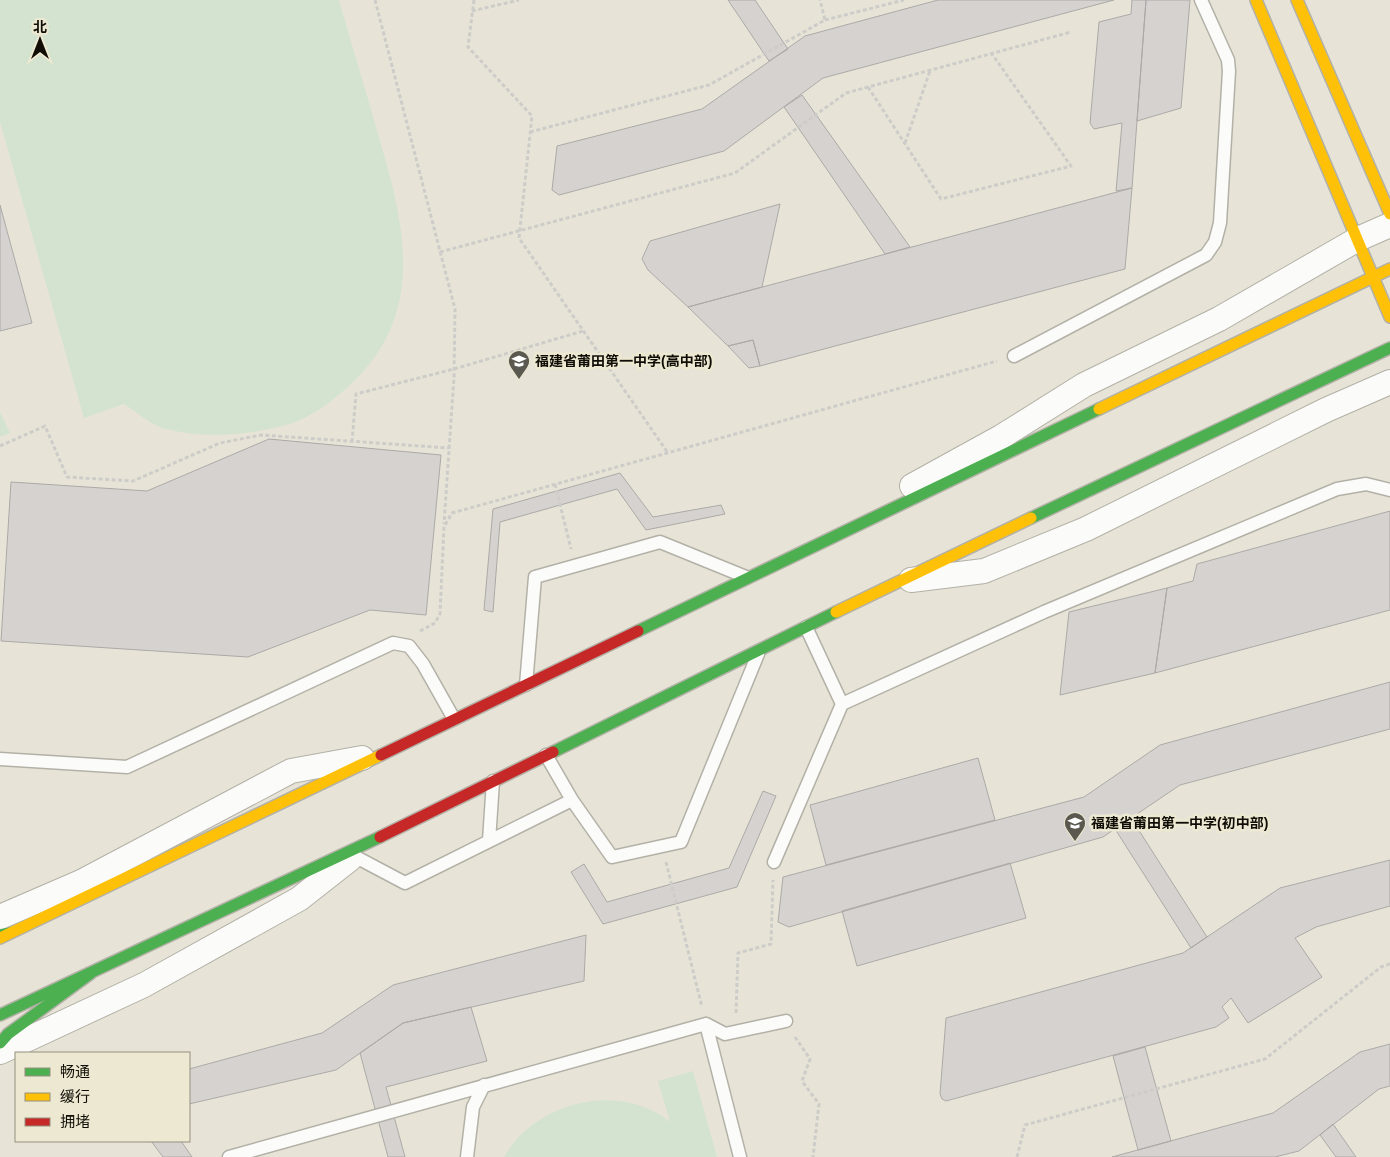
<svg xmlns="http://www.w3.org/2000/svg" width="1390" height="1157" viewBox="0 0 1390 1157" font-family="Helvetica,'Noto Sans SC',sans-serif">
  <style>
    .green { fill: #d4e3cf }
    .building { fill: #d5d2d0; stroke: #aca9a7 }
    .lines { fill: none; stroke-linecap: round; stroke-linejoin: round }
    .lane-casing { stroke: #b3b1a7; stroke-width: 15 }
    .street-casing { stroke: #b3b1a7; stroke-width: 26 }
    .fast-casing { stroke: #b3b1a7; stroke-width: 14 }
    .slow-casing { stroke: #b3b1a7; stroke-width: 14 }
    .jam-casing { stroke: #b3b1a7; stroke-width: 14 }
    .path { stroke: #ceccc9; stroke-width: 3; stroke-dasharray: 4 2.5; stroke-linecap: butt }
    .lane { stroke: #fbfbf9; stroke-width: 12 }
    .street { stroke: #fbfbf9; stroke-width: 24 }
    .fast { stroke: #4caf50; stroke-width: 11 }
    .slow { stroke: #ffc107; stroke-width: 11 }
    .jam { stroke: #c62828; stroke-width: 11 }
    .labels { text-anchor: middle; dominant-baseline: central; stroke-width: 5; stroke-linejoin: round; paint-order: stroke }
    .poi-label { font-size: 14px; font-weight: bold; fill: #0f0d06; stroke: #ede8d1; text-anchor: start }
  </style>
  <rect width="100%" height="100%" fill="#e7e4d7"/>
  <path class="green" d="M0,0H339C351,42 364,85 376,127C402,216 430,308 353,382C334,400 312,418 286,425C249,435 204,439 166,429C152,426 137,412 124,404L84,418L0,122Z
    M0,412L10,433L0,437Z
    M693,1071L717,1157H504C536,1101 620,1081 670,1122L658,1081Z"/>
  <path class="building" d="M728,0H755L788,49L769,61Z
    M938,0H1114L823,78L724,151L559,195L552,190L557,146L702,109L805,36Z
    M1132,0H1146L1132,188L1116,191L1122,123L1094,129L1090,123L1099,22L1131,14Z
    M1146,0H1190L1181,108L1137,121Z
    M802,95L910,247L885,254L784,107Z
    M1132,188L1125,269L760,366L753,340L728,346L688,307Z
    M780,204L762,287L688,307L648,270L642,259L650,241Z
    M0,205L32,323L0,331Z
    M753,340L760,366L749,368L728,346Z
    M269,439L441,455L426,615L370,610L248,657L1,641L11,482L147,491Z
    M620,473L653,517L721,505L725,514L646,530L617,489L500,522L493,612L484,610L493,509Z
    M1390,511V610L1155,673L1167,588L1193,581L1197,564Z
    M1167,588L1155,673L1060,695L1069,612Z
    M1390,682V729L1180,785L1103,837L789,927L778,922L783,877L1084,797L1160,745Z
    M978,758L995,820L826,865L810,805Z
    M763,791L776,796L737,887L603,924L571,872L584,864L607,902L729,868Z
    M1131,818L1207,937L1191,948L1115,829Z
    M1390,860V906L1316,927L1295,938L1322,977L1248,1023L1231,998L1222,1007L1229,1018L1216,1027L946,1101L942,1099L940,1094L946,1018L1183,953L1280,888Z
    M1010,863L1026,918L857,966L842,911Z
    M586,935L584,981L403,1023L336,1070L189,1104V1069L322,1033L393,985Z
    M471,1007L487,1061L386,1087L405,1157H388L360,1053L403,1023Z
    M1390,1044V1086L1379,1089L1299,1151L1275,1157H1112L1273,1113L1360,1052Z
    M1145,1047L1171,1141L1138,1150L1113,1056Z
    M1333,1124L1356,1157H1336L1320,1135Z
    M151,1141H181L192,1157H163Z"/>
  <g class="lines">
    <g class="lane-casing">
      <path id="lane" d="M1014,356L1206,255L1215,242L1220,223L1229,71L1228,60L1201,0
        M806,627L842,704
        M526,685L535,577L660,542L746,577
        M546,755L572,800
        M0,759L127,767L393,643L409,646L423,664L454,719
        M489,841L493,781
        M354,856L405,883L572,800L612,857L681,842L758,654
        M774,862L842,704L1044,612L1337,489L1366,484L1390,490
        M706,1024L725,1034L786,1021
        M229,1157L706,1024L740,1157
        M467,1157L473,1107L484,1085"/>
    </g>
    <g class="street-casing">
      <path id="street" d="M912,486L1001,437L1084,385L1219,319L1358,239L1390,225
        M911,580L984,571L1086,529L1326,410L1390,382
        M0,917L81,882L291,771L362,758
        M0,1052L144,985L299,899L350,859"/>
    </g>
    <g class="fast-casing">
      <path id="fast" d="M1031,518L1390,348
        M638,631L1099,409
        M553,752L836,612
        M0,935L9,933
        M0,1015L380,837
        M0,1043L8,1034L91,973"/>
    </g>
    <g class="slow-casing">
      <path id="slow" d="M1256,0L1390,317
        M1297,0L1390,214
        M1099,409L1390,269
        M836,612L1031,518
        M0,938L381,755"/>
    </g>
    <g class="jam-casing">
      <path id="jam" d="M381,755L638,631
        M380,837L553,752"/>
    </g>
    <path class="path" d="M375,0L455,309L454,377L444,524
      M474,0L468,47L532,116L519,238L668,453
      M472,11L519,0
      M825,20L904,0
      M868,87L941,199L1071,166L992,54
      M530,132L709,85L825,20L820,0
      M905,143L930,71
      M440,252L735,173L846,93L1071,32
      M352,442L356,394L454,369L583,331
      M0,446L45,426L67,477L133,481L220,443L261,435L449,448
      M555,484L571,549
      M420,631L435,623L440,614L444,527L452,513L997,361
      M666,862L702,1007
      M736,1013L738,953L771,944L773,880
      M795,1037L810,1059L802,1081L819,1104L813,1157
      M1017,1157L1025,1125L1265,1059L1381,967L1390,964"/>
    <use href="#lane" class="lane"/>
    <use href="#street" class="street"/>
    <use href="#fast" class="fast"/>
    <use href="#slow" class="slow"/>
    <use href="#jam" class="jam"/>
  </g>
  <defs>
    <g id="school-pin" transform="scale(1.125)"><path d="M0 17L-7.5 6A9.5 9.5 0 1 1 7.5 6Z" fill="#5b584f" stroke="#ede8d1"/><path d="M0-5L7-2L0 1L-7-2ZM-4 1L0 2.5L4 1V4Q0 6-4 4Z" fill="#fff"/></g>
  </defs>
  <g fill-rule="evenodd">
    <use href="#school-pin" x="519" y="361"/>
    <use href="#school-pin" x="1075" y="823"/>
  </g>
  <g class="labels">
    <g class="poi-label">
      <text x="535" y="361">福建省莆田第一中学(高中部)</text>
      <text x="1091" y="823">福建省莆田第一中学(初中部)</text>
    </g>
  </g>
  <rect x="15" y="1052" width="175" height="90" fill="#ede8d1" stroke="#949080"/>
  <rect x="25" y="1068" width="25" height="8" fill="#4caf50" stroke="#949080"/>
  <text x="60" y="1077" font-size="15" fill="#0f0d06">畅通</text>
  <rect x="25" y="1093" width="25" height="8" fill="#ffc107" stroke="#949080"/>
  <text x="60" y="1102" font-size="15" fill="#0f0d06">缓行</text>
  <rect x="25" y="1118" width="25" height="8" fill="#c62828" stroke="#949080"/>
  <text x="60" y="1127" font-size="15" fill="#0f0d06">拥堵</text>
  <g transform="translate(40 40)" stroke="#ede8d1" stroke-width="4" paint-order="stroke">
  <path d="M0-4L9 19L0 12L-9 19Z" fill="#0f0d06"/>
  <text y="-8" font-size="14" font-weight="bold" text-anchor="middle" fill="#0f0d06">北</text>
  </g>
</svg>
